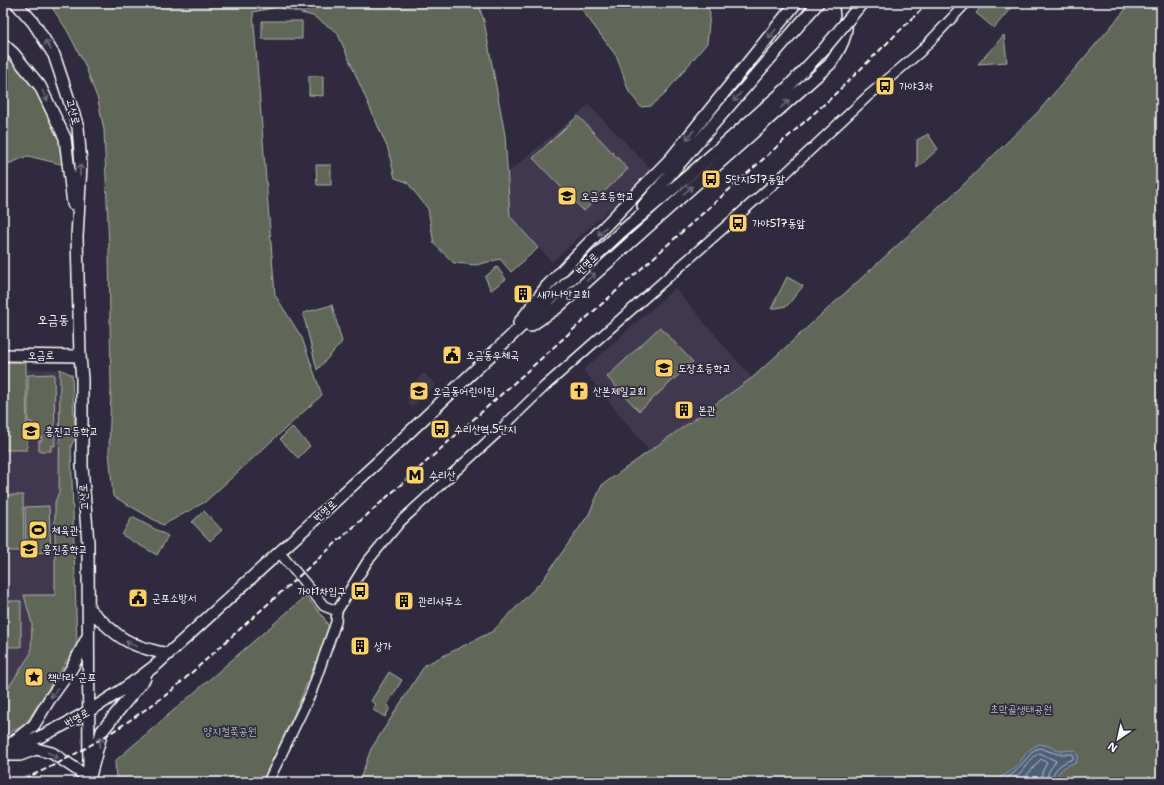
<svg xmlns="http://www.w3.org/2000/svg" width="1164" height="785" viewBox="0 0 1164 785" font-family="'Shantell Sans','Poor Story',sans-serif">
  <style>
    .built { fill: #3f394f }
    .green { fill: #606659; stroke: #b0b2ac }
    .water { fill: #4e5f78; stroke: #959fae }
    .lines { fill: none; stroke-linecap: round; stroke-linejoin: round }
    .shore { stroke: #b8bfc9; stroke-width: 1 }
    .minor-casing { stroke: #fff; stroke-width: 12 }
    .tertiary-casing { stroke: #fff; stroke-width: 14 }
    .minor { stroke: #2f2a3d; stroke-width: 9 }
    .tertiary { stroke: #2f2a3d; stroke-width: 11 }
    .rail { stroke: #fff; stroke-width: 2; stroke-dasharray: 6 3; stroke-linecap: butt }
    .tertiary-bridge-casing { stroke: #fff; stroke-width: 14; stroke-linecap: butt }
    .tertiary-bridge { stroke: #2f2a3d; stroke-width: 11 }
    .oneway { stroke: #6d6a77 }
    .labels { text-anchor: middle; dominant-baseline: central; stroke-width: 3.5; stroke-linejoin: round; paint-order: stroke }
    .poi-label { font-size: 11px; fill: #fff; stroke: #2f2a3d; text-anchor: start }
    .street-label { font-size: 11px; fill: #fff; stroke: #2f2a3d }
    .park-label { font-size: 11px; fill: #b7bab4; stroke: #2f2a3d }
    .quarter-label { font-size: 13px; fill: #fff; stroke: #2f2a3d }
  </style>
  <rect width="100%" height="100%" fill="#2f2a3d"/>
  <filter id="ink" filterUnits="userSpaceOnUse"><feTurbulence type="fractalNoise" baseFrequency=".025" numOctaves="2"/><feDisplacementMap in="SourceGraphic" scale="8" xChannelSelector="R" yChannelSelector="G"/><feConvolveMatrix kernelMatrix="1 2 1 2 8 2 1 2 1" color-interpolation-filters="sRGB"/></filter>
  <g filter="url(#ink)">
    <path class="built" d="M589,105L652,170L552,262L510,216L507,173Z
      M675,288L752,378L649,451L583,370Z
      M60,369L59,492L55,503V595L24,596L32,624L31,653L3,696V370Z
      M424,373L436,385L412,407L407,403L409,400L406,398L411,393L406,389Z"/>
    <path class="green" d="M49,3H478L484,21L505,135L510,216L538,248L511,272L500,259L476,265L454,263L434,244L428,209L407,182L395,178L388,149L337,32L313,16L278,7L253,12L275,295L302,338L322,395L205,502L163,525L113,496L109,451L111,390L109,248L104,130L98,100L85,65L67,30Z
      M577,3H706L710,13L707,43L666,92L651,106L641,107L629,92L617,57Z
      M984,3H1012L1014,4L994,28L976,13Z
      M1131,3H1161V782H359L371,749L425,665L493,631L542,581L589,514L602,485L752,378L959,189L1037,113Z
      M262,21H302V39H262Z
      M1004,35L1007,62L978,64Z
      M3,47L35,81L54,123L62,149L65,165L28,156L3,166Z
      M309,76H323V96L309,95Z
      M578,116L628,169L584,211L533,158Z
      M928,134L938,149L917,168V140Z
      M316,165H331V185H317Z
      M497,267L506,279L491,290L485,277Z
      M787,277L803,286L787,306L771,309Z
      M332,305L342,342L317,370L303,313Z
      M660,327L693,362L639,411L607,377Z
      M3,362H26L27,450H3Z
      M60,369L72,375L75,438L71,446L77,645L25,725L3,736V696L31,653L32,624L24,595H55V502L59,492Z
      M54,374L55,446H51V451H39V441H42V438L36,437V428H32V422H28V375Z
      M292,427L310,446L298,458L280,439Z
      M3,495H23L24,551H3Z
      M49,506L51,552L26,553L25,507Z
      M204,511L222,530L210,541L192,522Z
      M132,517L168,536L157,555L122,535Z
      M306,596L324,618L330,629L293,717L262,782H116L115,761Z
      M3,601H21V647H3Z
      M389,672L402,680L387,705L390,708L385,717L373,710L376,704L371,701Z"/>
    <path class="water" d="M1040,744L1049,746L1058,751L1075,750L1078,756L1076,763C1065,765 1057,771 1055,782H989C1000,778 1011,773 1019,763C1026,754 1028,748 1040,744Z"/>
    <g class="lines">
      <path class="shore" d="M1000,782L1013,774L1034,750L1040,748L1057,754H1073V759C1061,763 1053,769 1051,782
        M1010,782C1022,775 1030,756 1040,753L1056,761L1049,771L1046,782
        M1021,782L1041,759L1047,763L1043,770L1040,782"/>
      <g class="minor-casing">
        <path id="minor" d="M279,552L324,606L337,611
          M268,782L311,693L336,622L337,611L367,562L401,521L498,432L545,386L786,173L868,96L920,52L966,3"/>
      </g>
      <g class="tertiary-casing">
        <path id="tertiary" d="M16,3L33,22L54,55L78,127L81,165L77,237L80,356L82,379V466L88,543L89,782
          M3,44L13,53L40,86L65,138L73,204
          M643,206L818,3
          M519,323L547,286L672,157L796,3
          M530,326L557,308L830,64C846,41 849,30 845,3
          M3,355L80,356
          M89,609C119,638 127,646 168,654
          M6,748L34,725L49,700L72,668L87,638
          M3,753C58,731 109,702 156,665L380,460L621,232L687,177L787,88L824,49
          M4,755H20L36,749L52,753L79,771L89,780L102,731L145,678"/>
      </g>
      <use href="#minor" class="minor"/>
      <use href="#tertiary" class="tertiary"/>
      <path class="rail" d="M16,782C72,760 122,727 170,692L830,99L928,3"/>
      <g class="tertiary-bridge-casing">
        <path id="tertiary-bridge" d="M824,49L862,3"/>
      </g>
      <use href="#tertiary-bridge" class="tertiary-bridge"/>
    </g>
    <defs><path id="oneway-shaft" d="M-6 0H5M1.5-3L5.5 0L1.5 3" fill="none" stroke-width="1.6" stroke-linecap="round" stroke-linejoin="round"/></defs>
    <g class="oneway">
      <use href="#oneway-shaft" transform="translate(772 34) rotate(127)"/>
      <use href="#oneway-shaft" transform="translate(48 45) rotate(-122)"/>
      <use href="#oneway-shaft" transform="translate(45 96) rotate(64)"/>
      <use href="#oneway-shaft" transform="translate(737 97) rotate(131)"/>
      <use href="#oneway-shaft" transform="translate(785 104) rotate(-42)"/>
      <use href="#oneway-shaft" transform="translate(690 135) rotate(129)"/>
      <use href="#oneway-shaft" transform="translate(80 170) rotate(-88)"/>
      <use href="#oneway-shaft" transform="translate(688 190) rotate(-42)"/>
      <use href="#oneway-shaft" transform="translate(602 231) rotate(134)"/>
      <use href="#oneway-shaft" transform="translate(591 277) rotate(-42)"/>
      <use href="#oneway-shaft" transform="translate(131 644) rotate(-154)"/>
      <use href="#oneway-shaft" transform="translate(54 693) rotate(127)"/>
      <use href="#oneway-shaft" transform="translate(100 742) rotate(-79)"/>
      <use href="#oneway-shaft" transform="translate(53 755) rotate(27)"/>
    </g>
  </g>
  <defs>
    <g id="bus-square" transform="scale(1)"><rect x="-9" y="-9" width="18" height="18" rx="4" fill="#ffd166" stroke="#2f2a3d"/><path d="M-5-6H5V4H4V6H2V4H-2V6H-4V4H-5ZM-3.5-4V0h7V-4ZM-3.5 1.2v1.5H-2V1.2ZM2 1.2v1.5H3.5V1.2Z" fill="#111"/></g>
    <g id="school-square" transform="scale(1)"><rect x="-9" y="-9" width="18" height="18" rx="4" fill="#ffd166" stroke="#2f2a3d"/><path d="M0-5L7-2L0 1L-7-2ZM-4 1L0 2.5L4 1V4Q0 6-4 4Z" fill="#111"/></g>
    <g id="building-square" transform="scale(1)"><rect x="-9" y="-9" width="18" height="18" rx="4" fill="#ffd166" stroke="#2f2a3d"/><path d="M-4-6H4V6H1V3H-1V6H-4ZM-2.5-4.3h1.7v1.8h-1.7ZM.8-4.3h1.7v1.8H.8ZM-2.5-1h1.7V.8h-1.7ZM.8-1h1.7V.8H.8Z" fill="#111"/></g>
    <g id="civic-square" transform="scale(1)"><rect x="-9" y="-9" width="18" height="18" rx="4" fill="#ffd166" stroke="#2f2a3d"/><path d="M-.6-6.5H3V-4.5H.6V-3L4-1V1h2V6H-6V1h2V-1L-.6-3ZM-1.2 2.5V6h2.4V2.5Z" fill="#111"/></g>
    <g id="church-square" transform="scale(1)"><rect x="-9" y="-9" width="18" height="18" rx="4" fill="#ffd166" stroke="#2f2a3d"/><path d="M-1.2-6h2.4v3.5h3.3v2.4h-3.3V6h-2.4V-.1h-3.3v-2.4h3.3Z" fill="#111"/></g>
    <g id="metro-square" transform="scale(1)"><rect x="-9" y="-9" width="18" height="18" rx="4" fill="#ffd166" stroke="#2f2a3d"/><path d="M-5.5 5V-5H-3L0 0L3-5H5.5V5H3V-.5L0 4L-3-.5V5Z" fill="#111"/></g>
    <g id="stadium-square" transform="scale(1)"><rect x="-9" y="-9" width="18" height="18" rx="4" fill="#ffd166" stroke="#2f2a3d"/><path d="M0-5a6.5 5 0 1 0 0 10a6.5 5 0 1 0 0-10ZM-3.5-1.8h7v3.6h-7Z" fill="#111"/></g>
    <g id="sight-square" transform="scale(1)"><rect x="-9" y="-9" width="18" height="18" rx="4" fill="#ffd166" stroke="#2f2a3d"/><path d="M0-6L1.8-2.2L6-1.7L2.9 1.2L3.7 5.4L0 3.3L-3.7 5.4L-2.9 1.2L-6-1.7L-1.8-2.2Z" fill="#111"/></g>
  </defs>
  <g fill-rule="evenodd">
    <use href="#bus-square" x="885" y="86"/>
    <use href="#bus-square" x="711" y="179"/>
    <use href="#school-square" x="567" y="196"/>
    <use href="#bus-square" x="738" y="223"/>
    <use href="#building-square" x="523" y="294"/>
    <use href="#civic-square" x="452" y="355"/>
    <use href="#school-square" x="664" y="368"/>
    <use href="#school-square" x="419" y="391"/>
    <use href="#church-square" x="579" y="391"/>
    <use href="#building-square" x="684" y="410"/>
    <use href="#bus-square" x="440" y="429"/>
    <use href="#school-square" x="31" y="431"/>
    <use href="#metro-square" x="415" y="475"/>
    <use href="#stadium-square" x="38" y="530"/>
    <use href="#school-square" x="29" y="549"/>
    <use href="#bus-square" x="360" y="591"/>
    <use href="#civic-square" x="138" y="598"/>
    <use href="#building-square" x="404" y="601"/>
    <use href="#building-square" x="360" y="646"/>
    <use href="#sight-square" x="34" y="677"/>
  </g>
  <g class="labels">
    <g class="poi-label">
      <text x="899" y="86">가야3차</text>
      <text x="725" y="179">5단지517동앞</text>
      <text x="581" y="196">오금초등학교</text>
      <text x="752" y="223">가야517동앞</text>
      <text x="537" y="294">새가나안교회</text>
      <text x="466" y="355">오금동우체국</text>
      <text x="678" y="368">도장초등학교</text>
      <text x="433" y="391">오금동어린이집</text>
      <text x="593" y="391">산본제일교회</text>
      <text x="698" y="410">본관</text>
      <text x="454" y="429">수리산역.5단지</text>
      <text x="45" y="431">흥진고등학교</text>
      <text x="429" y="475">수리산</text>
      <text x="52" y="530">체육관</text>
      <text x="43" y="549">흥진중학교</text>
      <text x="346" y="591" text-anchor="end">가야1차입구</text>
      <text x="152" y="598">군포소방서</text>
      <text x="418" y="601">관리사무소</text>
      <text x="374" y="646">상가</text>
      <text x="48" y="677">책나라 군포</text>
    </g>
    <g class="street-label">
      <text transform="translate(73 112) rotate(75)">고산로</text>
      <text transform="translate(587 264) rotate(-43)">번영로</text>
      <text x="41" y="355">오금로</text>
      <text transform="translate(84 497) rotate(-94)">고산로</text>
      <text transform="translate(325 511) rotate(-42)">번영로</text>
      <text transform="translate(77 718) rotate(-29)">번영로</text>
    </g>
    <g class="park-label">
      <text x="1021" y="709">초막골생태공원</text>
      <text x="230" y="731">양지철쭉공원</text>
    </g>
    <g class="quarter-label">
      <text x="53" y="319">오금동</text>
    </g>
  </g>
  <rect width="1164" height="785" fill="none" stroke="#2f2a3d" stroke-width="16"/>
  <rect x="8" y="8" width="1148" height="769" fill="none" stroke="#fff" stroke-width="1.5" filter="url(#ink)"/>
  <g transform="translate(1118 739) rotate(214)" stroke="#2f2a3d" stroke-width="3" paint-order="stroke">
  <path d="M0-3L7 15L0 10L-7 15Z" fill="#ffffff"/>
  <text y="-6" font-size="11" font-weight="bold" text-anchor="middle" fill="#ffffff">N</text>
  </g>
</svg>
